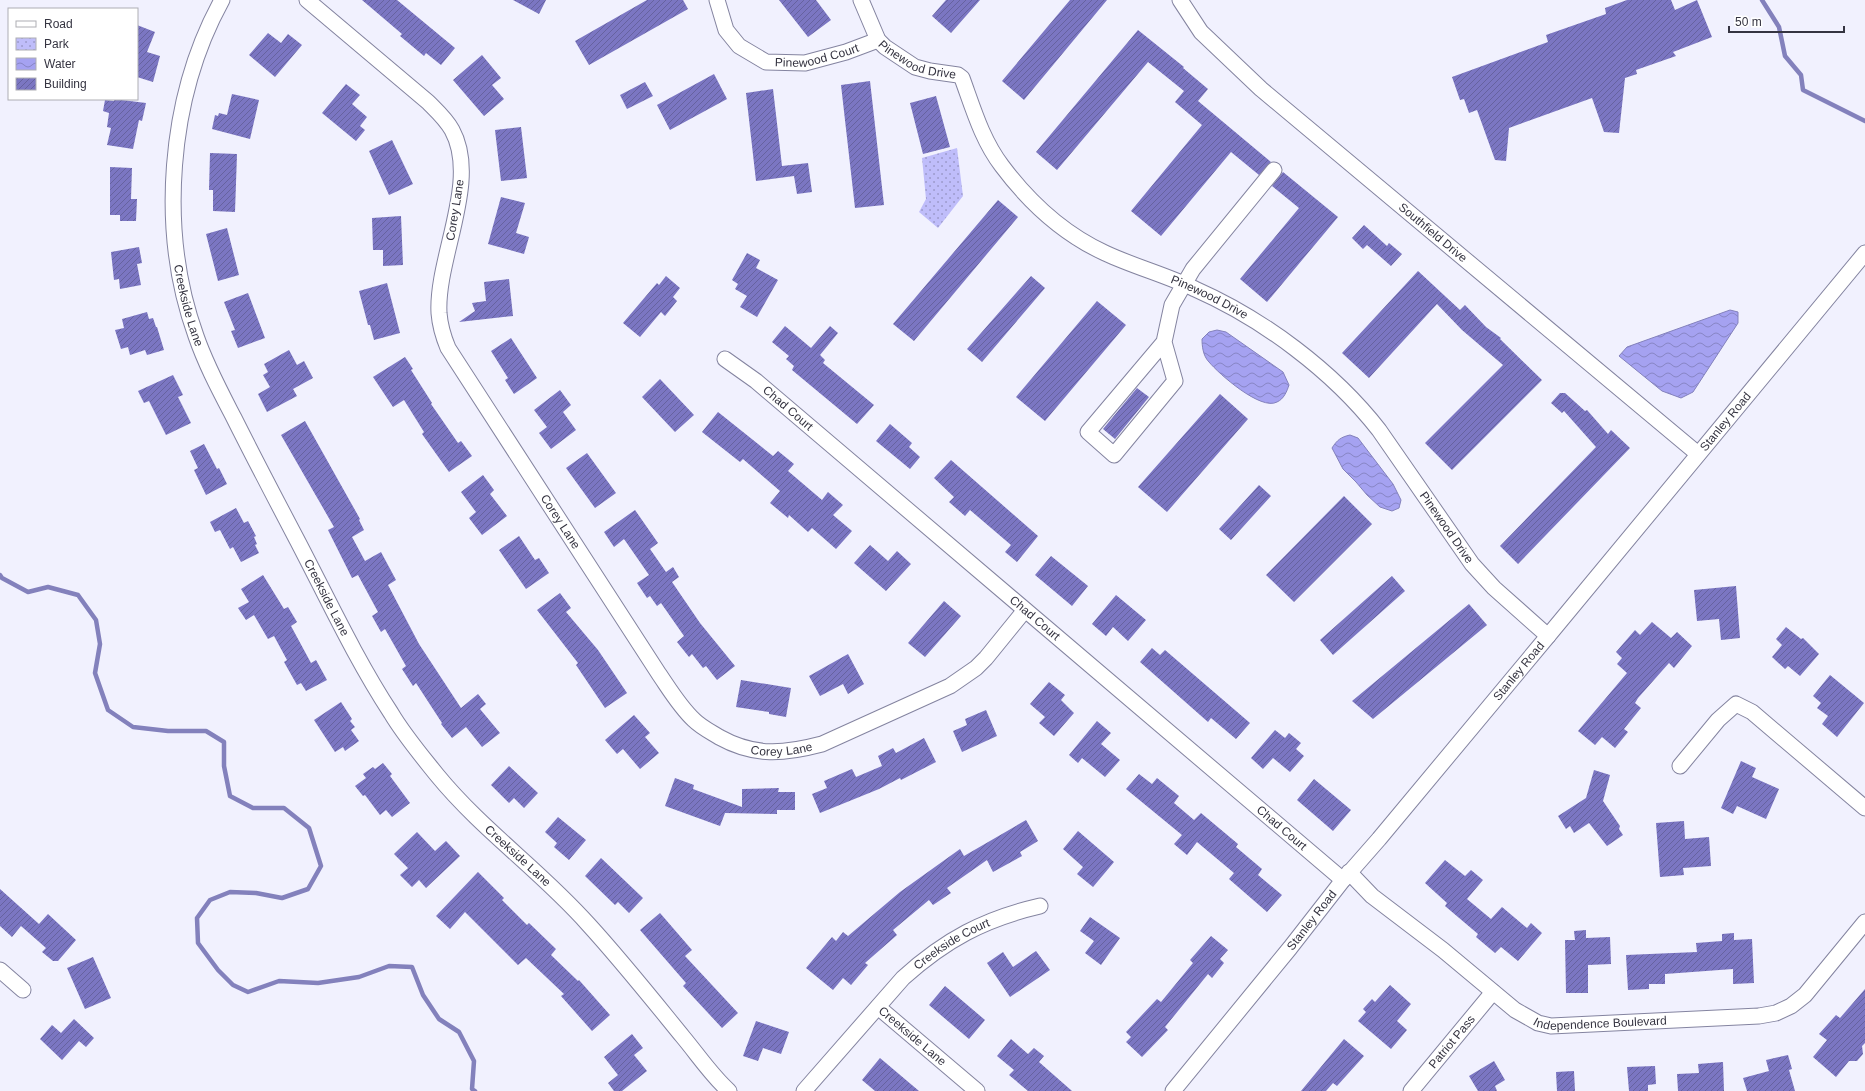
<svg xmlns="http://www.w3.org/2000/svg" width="1865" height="1091" viewBox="0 0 1865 1091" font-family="Helvetica,sans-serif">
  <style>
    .park { fill: url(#park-dots) }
    .water { fill: url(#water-waves); stroke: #8381bc }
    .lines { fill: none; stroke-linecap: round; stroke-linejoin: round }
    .stream { stroke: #8381bc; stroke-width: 4.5 }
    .building { fill: url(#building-hatch) }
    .minor-casing { stroke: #8484a0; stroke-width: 17 }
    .minor { stroke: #fff; stroke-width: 15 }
    .labels { text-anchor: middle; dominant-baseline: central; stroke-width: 3; stroke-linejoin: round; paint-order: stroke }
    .street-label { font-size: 12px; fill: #353441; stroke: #fff }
  </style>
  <defs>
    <pattern id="park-dots" width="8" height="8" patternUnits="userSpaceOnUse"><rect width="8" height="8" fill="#bfbdfa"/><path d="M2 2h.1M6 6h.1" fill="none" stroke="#9c9acc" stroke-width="1.8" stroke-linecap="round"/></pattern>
    <pattern id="water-waves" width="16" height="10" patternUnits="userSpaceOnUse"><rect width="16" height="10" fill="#a5a2f1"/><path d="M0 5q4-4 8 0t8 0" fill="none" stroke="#8785c5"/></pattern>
    <pattern id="building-hatch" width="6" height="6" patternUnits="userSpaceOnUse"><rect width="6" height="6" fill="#7b76c2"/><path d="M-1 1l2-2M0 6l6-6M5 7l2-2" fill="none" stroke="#66629f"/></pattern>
  </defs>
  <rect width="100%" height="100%" fill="#f1f1fe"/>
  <path class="park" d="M957,148L963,196L938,228L919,212L926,199L922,158Z"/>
  <path class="water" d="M1730,310L1738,312V323L1693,392L1681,398L1662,391L1619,356L1627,347Z
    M1217,330L1226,332L1283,372L1289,385C1287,391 1284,399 1277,402C1261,411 1219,374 1209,362C1203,356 1202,346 1202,339L1209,332Z
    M1350,435L1358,438L1393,484L1401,500L1399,508L1392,511L1380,507L1367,495L1356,482L1343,469L1332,448C1337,440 1341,437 1350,435Z"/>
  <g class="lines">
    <path class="stream" d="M1762,0L1779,27L1785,56L1801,75L1803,90L1865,121
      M0,575L2,578L28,592L48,587L78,595L96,620L100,644L95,673L108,710L133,727L168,731H206L224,742V766L230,796L253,808H284L309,828L321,866L308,889L282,898L256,893L230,892L210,900L197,918L198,943L218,970L233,985L248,992L279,981L318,983L359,977L389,966L412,967L423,995L439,1019L459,1032L474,1061L472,1089L475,1091"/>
  </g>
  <path class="building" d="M362,0H397L455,48L441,65L426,53L424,56L400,36L402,34Z
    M513,0H546L539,14Z
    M647,0H683L688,9L589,65L575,41Z
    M779,0H816L831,20L808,37Z
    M946,0H980L951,33L932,16Z
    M1070,0H1107L1024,100L1002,81Z
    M1627,0H1671L1675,10L1697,0L1712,37L1673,52L1676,56L1636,70L1637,74L1625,78L1619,133L1604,132L1592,98L1509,128L1506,161L1495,160L1477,110L1469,113L1464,99L1460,100L1452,77L1548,42L1546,35L1606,14L1605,8Z
    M137,25L155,32L147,52L160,56L153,82L137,77Z
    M1138,30L1184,67L1183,68L1208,89L1198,101L1271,162L1259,175L1231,152L1161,236L1131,211L1202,125L1175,102L1184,91L1148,62L1057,170L1036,152Z
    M268,33L281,43L288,34L302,45L275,77L249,55Z
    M482,55L501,78L492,85L504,99L484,116L453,80Z
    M714,74L727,99L670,130L657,105Z
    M870,81L884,205L855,208L841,85Z
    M645,82L653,96L627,109L620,95Z
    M346,84L360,95L352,104L367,117L360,126L365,130L356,141L322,113Z
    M773,89L782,166L808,163L812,192L797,194L794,176L756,181L746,93Z
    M232,94L259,100L250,139L212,129L215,115L218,116L219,113L227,115Z
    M936,96L950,147L923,154L910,103Z
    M114,99L146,103L142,121L139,120L133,149L107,145L111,128L107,127L109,113L103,111L105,100L114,101Z
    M521,127L527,178L501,181L495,130Z
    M392,140L413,184L389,195L369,151Z
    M210,153L237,154L235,212L213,211V190H209Z
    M110,167L132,168L131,199H137L136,221H120V215H110Z
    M1283,172L1338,217L1267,302L1240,279L1299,208L1272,186Z
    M501,197L525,203L516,233L529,237L524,254L488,244Z
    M998,200L1018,217L914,341L893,324Z
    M401,216L403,265L383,266V250H373L372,218Z
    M1364,225L1387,246L1389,243L1402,254L1391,266L1367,245L1363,249L1352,238Z
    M227,228L239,275L218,281L206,234Z
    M139,247L142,263L137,264L141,285L120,289L119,279L114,280L111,252Z
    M747,253L760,260L756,268L778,280L757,317L740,307L747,296L735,289L738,284L732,280Z
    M1418,271L1460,310L1465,305L1486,327L1501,338L1500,339L1542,380L1452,470L1425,443L1503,365L1462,330L1437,304L1369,378L1342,353Z
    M666,276L680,288L673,297L677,301L665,316L661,312L640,337L623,323L657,283L659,285Z
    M1031,276L1045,288L982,362L967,349Z
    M509,279L513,316L459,322L475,311L472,303L486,301L484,282Z
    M387,283L400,333L374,340L370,325H368L359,291Z
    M248,293L265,338L238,348L231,331L235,330L224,302Z
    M1097,301L1126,325L1045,421L1016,397Z
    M147,312L149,319L153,318L156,327H157L164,350L147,355L145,350L130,355L128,347L121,349L115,330L124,328L122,319Z
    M785,326L811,348L830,326L838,333L820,355L825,360L823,363L874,405L857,424L792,370L794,366L786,359L789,356L772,342Z
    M511,338L537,378L514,394L505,380L508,378L491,351Z
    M289,350L297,365L304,361L313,378L293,389L297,396L267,412L258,394L270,387L263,375L268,372L264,364Z
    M405,357L413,369L411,370L432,403L431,404L458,443L461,441L472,456L449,472L422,434L424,432L404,400L393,407L373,377Z
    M173,375L183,395L178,397L191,423L166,435L149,401L144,403L138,391Z
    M660,379L694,415L675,432L642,397Z
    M1137,388L1149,397L1115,439L1103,429Z
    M560,390L571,405L563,412L576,430L551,449L539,433L547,427L534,410Z
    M1560,393H1565L1585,411L1587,410L1608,434L1611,430L1630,448L1518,564L1500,546L1596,447L1564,411L1562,413L1551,403Z
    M1220,394L1248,419L1167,512L1138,487Z
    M718,412L773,456L778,451L794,464L788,471L822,500L828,492L843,505L833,515L852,531L836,549L812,528L808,532L789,515L788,518L770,503L780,491L743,459L740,462L702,432Z
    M305,421L360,519L359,520L364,530L352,537L365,561L381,552L396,580L388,585L419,644L461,708L478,694L486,704L480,709L500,733L482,747L466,727L452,738L441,724L442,723L416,683L413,686L402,669L406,666L385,629L381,632L372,616L378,612L358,575L352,578L328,530L334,527L281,435Z
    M890,424L912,443L909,447L920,457L910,469L876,441Z
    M204,444L217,469L219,468L227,484L206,495L194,470L198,468L190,451Z
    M587,453L616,493L595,508L566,468Z
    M951,460L1038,536L1017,562L1005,552L1011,545L970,510L965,516L949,502L954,497L934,478Z
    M483,475L494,490L490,494L507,516L482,535L469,518L476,512L461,492Z
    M1259,485L1271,496L1231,540L1219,529Z
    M1344,496L1372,524L1294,602L1266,575Z
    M236,508L244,523L248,521L256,536L254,537L257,544L255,545L259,553L241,562L233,547L230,549L220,530L215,532L210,522Z
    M635,510L658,543L650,549L666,572L673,567L679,577L672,582L700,623L735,666L717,680L706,666L703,668L692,654L689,657L677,642L684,636L661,603L657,606L650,596L647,598L637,583L649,575L624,539L614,547L604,532Z
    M519,536L535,560L539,558L549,573L526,589L499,550Z
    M870,545L888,561L897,551L911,564L886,591L854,563Z
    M1051,556L1088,586L1072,606L1035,575Z
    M263,575L284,609L288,607L297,622L291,626L311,663L316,660L327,680L306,691L301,683L297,685L284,662L287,660L274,636L268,639L254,615L246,620L238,608L249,602L241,589Z
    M1392,576L1405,591L1333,655L1320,640Z
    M1736,586L1740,638L1721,640L1719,619L1697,621L1694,590Z
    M560,593L571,608L566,612L598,650L627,693L605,708L576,665L578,663L537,610Z
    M1116,595L1146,620L1128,641L1113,627L1106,636L1092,624Z
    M944,601L961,616L925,657L908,643Z
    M1469,604L1487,625L1373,719L1352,701Z
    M1652,622L1671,638L1677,632L1692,646L1674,668L1669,663L1638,698L1635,703L1641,708L1624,729L1628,732L1615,748L1602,737L1595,745L1578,731L1627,673L1617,664L1622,658L1616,652L1635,630L1640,635Z
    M1786,627L1801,639L1803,638L1819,654L1800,676L1788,666L1785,669L1772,657L1782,645L1776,639Z
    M1152,648L1160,655L1165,650L1250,723L1236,739L1211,718L1208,722L1140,662Z
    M848,654L864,684L848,694L843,684L820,696L809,676Z
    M1830,675L1864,703L1837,737L1822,724L1828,716L1817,708L1821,703L1813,696Z
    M741,680L791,688L786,717L769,714V712L736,707Z
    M1049,682L1065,695L1061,700L1074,713L1054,736L1039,723L1045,717L1030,704Z
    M341,702L352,719L350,721L355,727L351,730L359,741L345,751L343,747L335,752L314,720Z
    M986,710L997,736L962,752L953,731L967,725L965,719Z
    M634,715L650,733L645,737L659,753L640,769L623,749L617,754L605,740Z
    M1097,721L1111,733L1101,744L1120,760L1105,777L1082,758L1078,763L1069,755Z
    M1275,730L1285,738L1289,733L1301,743L1296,749L1304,756L1290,772L1273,758L1263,769L1251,758Z
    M924,738L936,762L901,780L900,778L879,789L820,813L812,794L827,788L824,781L852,769L856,777L882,766L878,756L893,748L896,753Z
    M1741,761L1756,768L1752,777L1779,789L1766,819L1737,806L1733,814L1721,808Z
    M383,763L392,774L390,776L410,803L392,817L386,810L380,815L365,795L363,796L355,786L366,778L363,774L373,767L375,769Z
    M509,766L538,793L524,808L514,798L509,803L491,785Z
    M1594,770L1610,775L1603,801L1620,826L1619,829L1623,835L1607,846L1589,823L1574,833L1570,826L1566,829L1558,816L1586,798Z
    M1139,774L1152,784L1157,778L1179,796L1174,803L1194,820L1201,813L1238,844L1236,847L1262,869L1258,875L1282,895L1267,912L1229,879L1234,873L1197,842L1187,855L1174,844L1182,835L1126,789Z
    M675,778L694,785L693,789L742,807V789L779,788L778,792H795V810H777V814L725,813L720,826L665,806Z
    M1314,779L1351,810L1333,831L1297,800Z
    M558,817L586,840L569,860L554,847L557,843L545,832Z
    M1026,820L1038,841L1020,852L1022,856L993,872L987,860L947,888L951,893L933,905L929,900L893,930L897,935L865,963L868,965L851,985L843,978L833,990L806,968L832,937L836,941L843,932L848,936L900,892L960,849L964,856Z
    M1684,821L1685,839L1709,837L1711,866L1683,868L1684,875L1660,877L1656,823Z
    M1078,831L1114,862L1093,887L1077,874L1083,867L1063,849Z
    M417,832L435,851L446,841L460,856L426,888L419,880L412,887L400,875L408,868L394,854Z
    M601,858L643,898L629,913L618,902L615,905L585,876Z
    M1445,860L1465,876L1471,870L1483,880L1467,899L1491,919L1502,907L1527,928L1531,923L1542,933L1518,961L1501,947L1495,953L1476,937L1478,934L1445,906L1447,903L1425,883Z
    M478,872L504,898L502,900L527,925L529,923L556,949L551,955L578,981L579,980L610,1015L592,1031L561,996L564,994L526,958L518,965L465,912L450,929L436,916Z
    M0,889L39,924L48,914L76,940L58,961H53L42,952L46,948L21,926L12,937L0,926Z
    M660,913L692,950L685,956L738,1013L722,1028L683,986L686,983L640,930Z
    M1090,917L1120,938L1101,965L1085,953L1094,941L1080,931Z
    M1586,930V938L1610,937L1611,964L1588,965V993H1566L1565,940H1575L1574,931Z
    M1734,933V940L1752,939L1754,983L1733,984V969L1665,974V984H1649V989L1628,990L1626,955L1697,952L1696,943L1722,941V934Z
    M1211,936L1228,950L1220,959L1224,963L1212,978L1208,974L1165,1027L1168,1030L1142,1057L1126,1042L1131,1037L1126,1032L1157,999L1161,1002L1193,963L1190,960Z
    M1036,951L1050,970L1010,997L987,963L1003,952L1013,967Z
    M93,957L111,998L85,1009L67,968Z
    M1390,985L1411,1004L1397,1021L1407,1030L1391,1049L1358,1021L1366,1012L1363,1009L1372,999L1375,1002Z
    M945,986L985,1020L969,1039L929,1005Z
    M1865,989V1043L1862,1046L1863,1054L1857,1061H1849L1836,1077L1813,1057L1827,1040L1819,1034L1836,1015L1840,1018Z
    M74,1019L94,1038L86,1047L79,1041L62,1060L40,1039L52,1025L61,1033Z
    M756,1021L789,1032L781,1054L763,1048L758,1061L743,1056Z
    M632,1034L643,1048L634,1055L647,1071L622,1091H614L608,1083L618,1075L604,1057Z
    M1011,1039L1028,1054L1034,1048L1044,1056L1039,1062L1072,1091H1028L1009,1075L1014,1070L997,1056Z
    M1344,1039L1364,1056L1337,1086L1333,1083L1326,1091H1301Z
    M1788,1055L1792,1069L1789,1070L1795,1091H1747L1743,1078L1769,1071L1766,1060Z
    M880,1058L919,1091H875L862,1080Z
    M1494,1061L1505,1080L1495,1086L1497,1091H1478L1469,1076Z
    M1723,1062L1724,1091H1678L1677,1074L1699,1073L1698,1064Z
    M1655,1066L1656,1084L1648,1085V1091H1629L1627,1067Z
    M1574,1071L1575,1091H1557L1556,1072Z"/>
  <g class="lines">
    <g class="minor-casing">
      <g id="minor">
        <path id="s1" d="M222,0C168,98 158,231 196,336C206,365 220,391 234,418C254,458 275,498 296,538C327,597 355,658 391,713C404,735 421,755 437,775C482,830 541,871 588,924C621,960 652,999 683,1037C698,1055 712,1076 729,1091"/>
        <path id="s2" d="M307,0L428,102C437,111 446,119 452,130C480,181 436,258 439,313C440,326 443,336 448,348L659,674C670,690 680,707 694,720C701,727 711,732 719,737C755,757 784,754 822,744L950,686L976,668L986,658L1025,610"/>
        <path id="s3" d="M717,0L726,30L739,46L766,62L805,63L846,52L878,40"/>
        <path id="s4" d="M861,0L878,40L885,47L915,67L930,71L958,75L962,78C973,108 982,140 1002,166C1029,202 1064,234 1105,253C1135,267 1166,275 1195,289C1263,319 1333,371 1379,430L1472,564L1494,588L1548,636"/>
        <path id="s5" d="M1180,0L1201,32L1261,89L1698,454"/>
        <path d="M1164,342L1175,381L1114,455L1088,432L1164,342L1172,305L1193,269L1274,170"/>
        <path id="s6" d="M725,359L756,381L1343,880"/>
        <path d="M1680,766L1718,720L1736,704L1752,712L1865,808"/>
        <path id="s7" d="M1349,872L1372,896L1443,950L1515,1010L1538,1023L1551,1026L1759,1016L1776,1013L1791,1006L1805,995L1865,922"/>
        <path d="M0,970L23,990"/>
        <path id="s8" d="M878,1007L977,1091"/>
        <path id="s9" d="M804,1091L903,978C945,940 984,919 1040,906"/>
        <path id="s10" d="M1173,1091L1290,948L1343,880L1379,839L1548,636L1865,253"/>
        <path id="s11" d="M1411,1091L1493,992"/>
      </g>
    </g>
    <use href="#minor" class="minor"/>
  </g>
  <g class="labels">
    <g class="street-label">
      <text stroke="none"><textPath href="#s3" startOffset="135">Pinewood Court</textPath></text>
      <text stroke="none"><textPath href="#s4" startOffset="89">Pinewood Drive</textPath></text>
      <text transform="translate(455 210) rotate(-81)">Corey Lane</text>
      <text stroke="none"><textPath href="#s5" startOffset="345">Southfield Drive</textPath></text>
      <text stroke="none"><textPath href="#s4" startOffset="485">Pinewood Drive</textPath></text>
      <text stroke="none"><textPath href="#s1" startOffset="315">Creekside Lane</textPath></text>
      <text stroke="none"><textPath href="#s6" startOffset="80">Chad Court</textPath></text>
      <text stroke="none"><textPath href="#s10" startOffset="868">Stanley Road</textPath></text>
      <text stroke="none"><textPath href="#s2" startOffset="625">Corey Lane</textPath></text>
      <text stroke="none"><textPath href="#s4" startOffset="821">Pinewood Drive</textPath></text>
      <text stroke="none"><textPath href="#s1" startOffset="639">Creekside Lane</textPath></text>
      <text stroke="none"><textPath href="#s6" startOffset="404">Chad Court</textPath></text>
      <text stroke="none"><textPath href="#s10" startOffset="544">Stanley Road</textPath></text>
      <text stroke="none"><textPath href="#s2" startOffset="960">Corey Lane</textPath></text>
      <text stroke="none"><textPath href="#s6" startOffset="728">Chad Court</textPath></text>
      <text stroke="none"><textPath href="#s1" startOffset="963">Creekside Lane</textPath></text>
      <text stroke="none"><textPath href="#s10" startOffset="220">Stanley Road</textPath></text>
      <text stroke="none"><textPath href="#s9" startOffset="210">Creekside Court</textPath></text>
      <text stroke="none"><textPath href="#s7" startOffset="305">Independence Boulevard</textPath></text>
      <text stroke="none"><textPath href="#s8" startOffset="45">Creekside Lane</textPath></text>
      <text stroke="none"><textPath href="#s11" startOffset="64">Patriot Pass</textPath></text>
    </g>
  </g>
  <rect x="8" y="8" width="130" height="92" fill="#ffffff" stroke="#aeaeb3"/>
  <rect x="16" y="21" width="20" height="6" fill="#ffffff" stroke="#aeaeb3"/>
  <text x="44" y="28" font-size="12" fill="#353441">Road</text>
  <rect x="16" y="38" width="20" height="12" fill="url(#park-dots)" stroke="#aeaeb3"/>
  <text x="44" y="48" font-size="12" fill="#353441">Park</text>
  <rect x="16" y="58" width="20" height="12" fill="url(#water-waves)" stroke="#aeaeb3"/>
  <text x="44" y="68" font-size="12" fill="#353441">Water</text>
  <rect x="16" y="78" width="20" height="12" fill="url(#building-hatch)" stroke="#aeaeb3"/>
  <text x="44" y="88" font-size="12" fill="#353441">Building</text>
  <path d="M1729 26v6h115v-6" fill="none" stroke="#353441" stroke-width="2"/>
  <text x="1735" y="26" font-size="12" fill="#353441" stroke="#ffffff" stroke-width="3" paint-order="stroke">50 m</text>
</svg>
